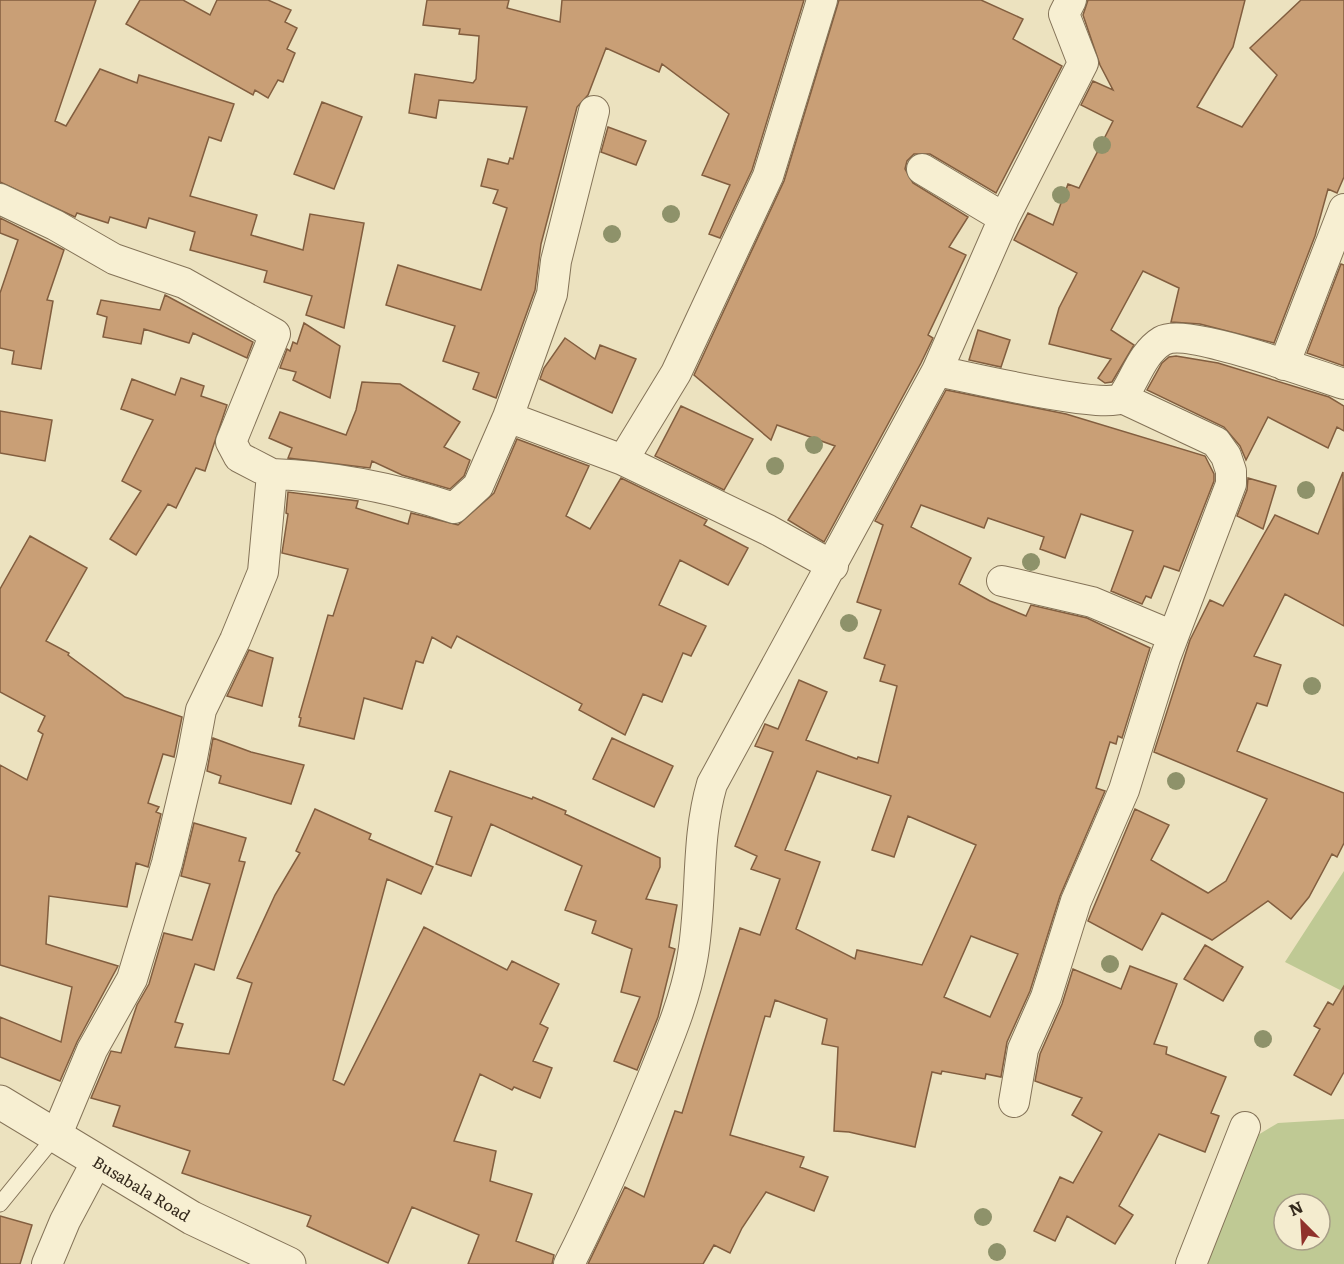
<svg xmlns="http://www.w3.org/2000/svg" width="1344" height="1264" viewBox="0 0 1344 1264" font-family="Literata,serif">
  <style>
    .green { fill: #bfc994; fill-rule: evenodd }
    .building { fill: #c99f76; stroke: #825e3f; stroke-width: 1.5; fill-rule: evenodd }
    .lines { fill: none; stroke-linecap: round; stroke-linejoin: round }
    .service-casing { stroke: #847358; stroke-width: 17 }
    .minor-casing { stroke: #847358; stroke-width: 32 }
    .tertiary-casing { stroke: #847358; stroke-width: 35 }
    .service { stroke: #f7efd2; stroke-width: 15 }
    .minor { stroke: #f7efd2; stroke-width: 30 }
    .tertiary { stroke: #f7efd2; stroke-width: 33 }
    .tree { fill: #8e926a }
    .labels { text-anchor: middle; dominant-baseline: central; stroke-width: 5; stroke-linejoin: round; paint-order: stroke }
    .street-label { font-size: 16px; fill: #34291c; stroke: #f4eccf }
  </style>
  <rect width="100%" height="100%" fill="#ece2bf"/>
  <path class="green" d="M1344,871V992L1285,962Z
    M1344,1119V1264H1208L1248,1141L1278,1123ZM1284,1204H1320V1240H1284Z"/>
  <path class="building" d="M0,0H96L55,121L66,126L100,69L137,83L139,75L234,104L221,141L209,137L190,196L257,215L251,235L303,250L310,214L364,223L344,328L306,315L312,296L264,282L267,271L190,250L195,232L149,218L146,228L110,217L108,223L77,213L75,217L0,182Z
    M140,0H183L210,15L217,0H268L291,10L285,22L297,28L287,49L295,53L283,82L278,80L268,98L255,90L253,95L126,24Z
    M427,0H509L507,8L560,22L562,0H804L752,170L720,238L709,234L730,185L702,175L729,114L662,64L659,72L606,48L588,95L577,107L541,244L535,290L496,398L473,389L479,373L443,361L455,326L386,305L398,265L481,290L507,208L493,203L498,190L481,186L488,159L508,164L510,158L513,159L527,107L439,100L436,118L409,113L415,74L473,83L476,79L479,36L459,34L460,29L423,25Z
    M839,0H981L1023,19L1013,39L1062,66L996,193L930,154H914L907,161L905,169L913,183L968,217L949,247L966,255L928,335L933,338L921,363L824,542L788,520L835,446L777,425L771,440L694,375L784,181Z
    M1088,0H1245L1233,47L1197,107L1242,127L1277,75L1250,48L1301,0H1344V177L1337,193L1328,189L1315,236L1274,343L1200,324L1171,322L1179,288L1143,271L1111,330L1134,345L1112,382L1105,383L1098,378L1111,359L1049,344L1059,308L1077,273L1014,240L1028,213L1053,225L1068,184L1079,188L1113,121L1081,105L1093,81L1113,90L1100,65L1083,15Z
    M322,102L362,117L334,189L294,174Z
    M608,127L646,141L636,165L601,152Z
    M0,218L64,250L47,300L53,301L41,369L12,364L14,351L0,348V293L18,240L0,233Z
    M1341,264L1344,265V366L1307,353Z
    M165,295L253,342L247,358L193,333L189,343L144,329L141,344L103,337L107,317L97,314L101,300L160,310Z
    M304,323L340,346L330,398L293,380L296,372L280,368L287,349L290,351L293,342L297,344Z
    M978,330L1010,340L1001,367L969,360Z
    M565,338L595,359L600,345L636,359L612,413L540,379L544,368Z
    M1176,356L1218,363L1329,397L1344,406V431L1337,427L1328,448L1268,417L1246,460L1240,446L1224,427L1147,390L1162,363L1169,357Z
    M181,378L204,386L201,396L227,405L205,471L196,468L176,508L168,504L136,555L110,539L141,491L122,481L153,420L121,409L132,379L175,395Z
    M362,382L400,384L460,422L444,447L470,460L464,476L450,489L402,475L372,461L370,468L288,458L292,448L269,438L280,412L346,435L356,410Z
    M946,390L1066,414L1205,456L1214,474V481L1179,571L1164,566L1151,598L1146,596L1142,604L1111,591L1133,531L1081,514L1065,558L1040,549L1044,537L988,518L984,528L921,505L911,527L971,558L959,584L990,601L1026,616L1031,605L1087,618L1150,648L1122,738L1118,736L1116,744L1110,742L1096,788L1105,791L1060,896L1030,991L1007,1042L1001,1077L986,1074L985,1079L942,1071L941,1074L932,1072L915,1147L849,1132L834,1131L838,1047L822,1044L827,1019L775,1000L770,1017L765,1016L730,1135L804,1157L800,1167L828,1177L814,1211L766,1192L742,1228L730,1253L714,1245L703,1264H588L625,1187L644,1197L675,1111L682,1113L740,928L760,935L780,879L751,869L757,856L735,846L773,752L755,746L765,724L778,729L799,680L827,692L806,740L857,759L858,757L878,763L897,686L880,681L885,665L864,658L881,610L857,602L883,525L875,521ZM817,771L891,796L872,850L894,857L908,816L976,845L922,965L857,950L855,959L796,929L820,862L785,850ZM971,936L1018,954L990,1017L944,997Z
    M681,406L753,439L724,490L655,456Z
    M0,411L52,420L45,461L0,453Z
    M517,439L589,466L566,516L590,529L621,478L707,520L704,525L748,548L728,585L680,560L659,605L706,626L691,656L683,653L662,702L643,694L625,735L579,710L582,704L457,636L451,648L432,637L423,663L416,661L402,709L364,698L354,739L299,726L301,718L299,717L328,615L333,616L348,569L282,553L288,514L286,513L288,492L358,501L356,508L408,524L411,513L458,525L494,493Z
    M1343,472L1344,626L1285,594L1254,656L1281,665L1267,706L1257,703L1237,751L1344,793V843L1337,857L1332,854L1309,897L1291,919L1268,901L1212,940L1162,913L1142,950L1088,921L1135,809L1169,825L1151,860L1208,893L1226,881L1267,799L1154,752L1190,640L1210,600L1223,606L1275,515L1318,534Z
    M1248,478L1276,486L1263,529L1237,516L1247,490Z
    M30,536L87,568L46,641L69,653L68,655L125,697L182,717L174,757L163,754L148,803L159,807L156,812L161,814L150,859L148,867L136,863L127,907L49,896L46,944L118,966L77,1042L60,1081L0,1057V1017L61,1042L72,987L0,965V765L27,780L43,734L38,731L45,716L0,692V589Z
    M249,650L273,658L262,706L227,696Z
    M213,738L251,752L304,765L291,804L219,783L221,776L207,771Z
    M612,738L673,766L654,807L593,779Z
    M450,771L532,799L533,797L566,811L565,814L660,858V867L646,899L677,905L669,947L675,949L658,1017L637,1070L614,1061L640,997L621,992L632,949L592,933L596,921L565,910L582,866L491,824L471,876L436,864L452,817L435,811Z
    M315,809L371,834L369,839L433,867L421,894L387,879L333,1080L344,1085L424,927L507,970L512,961L559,984L540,1024L548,1028L533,1061L552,1068L540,1098L514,1087L512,1090L480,1074L454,1141L496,1151L490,1181L532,1194L516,1241L554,1255L552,1264H468L479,1235L412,1207L388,1263L307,1226L311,1216L182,1173L190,1151L113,1126L120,1106L91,1098L111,1051L121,1053L137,1005L149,984L164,933L192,940L210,884L181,876L194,823L246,838L239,861L245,862L214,970L195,964L175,1022L183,1024L175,1047L229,1054L252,983L237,978L275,895L300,853L296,851Z
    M1205,945L1243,967L1223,1001L1184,979Z
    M1130,966L1177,984L1154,1044L1167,1047L1166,1054L1226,1077L1211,1113L1219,1116L1205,1152L1159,1134L1119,1206L1133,1215L1115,1244L1067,1216L1055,1241L1034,1231L1060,1177L1073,1183L1102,1132L1072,1115L1082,1098L1035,1081L1040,1054L1062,1004L1073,969L1121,989Z
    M1344,986V1072L1331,1095L1294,1075L1320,1029L1314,1026L1328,1002L1333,1005Z
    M0,1216L32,1225L20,1264H0Z"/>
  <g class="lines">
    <g class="service-casing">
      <path id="service" d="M0,1204L57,1134"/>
    </g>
    <g class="minor-casing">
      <path id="minor" d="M922,169L1004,218
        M0,199L55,225L114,259L184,283L275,334L231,442L239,457L272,474L263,572L235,640L201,710L192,758L167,863L132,979L92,1050L57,1134
        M1284,365L1344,209
        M937,371C968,377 1101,409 1122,398C1135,380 1142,353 1162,341C1186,327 1312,374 1344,384
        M508,417L552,294L556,261L594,111
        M623,460L676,373L768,176L822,0
        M272,474C333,476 397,489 454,508L478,486L508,417L623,460L768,530L833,566
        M1002,581L1092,602L1173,636
        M1014,1102L1023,1049L1046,997L1076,901L1124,790L1165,658L1231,484V471L1226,456L1216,442L1122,398
        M47,1264L65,1221L97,1161
        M569,1264C600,1203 627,1140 653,1077C668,1040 685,1000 692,960C703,902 695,842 712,784L937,371L1004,218L1083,63L1064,14L1071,0
        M1191,1264L1245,1127"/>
    </g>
    <g class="tertiary-casing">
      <g id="tertiary">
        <path id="s1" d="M0,1102L192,1218L289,1264"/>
      </g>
    </g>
    <use href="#service" class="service"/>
    <use href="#minor" class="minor"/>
    <use href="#tertiary" class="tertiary"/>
  </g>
  <g class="tree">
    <circle cx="1102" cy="145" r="9"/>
    <circle cx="1061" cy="195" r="9"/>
    <circle cx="671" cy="214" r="9"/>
    <circle cx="612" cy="234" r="9"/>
    <circle cx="814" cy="445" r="9"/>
    <circle cx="775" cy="466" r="9"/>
    <circle cx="1306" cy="490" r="9"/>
    <circle cx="1031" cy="562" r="9"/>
    <circle cx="849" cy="623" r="9"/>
    <circle cx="1312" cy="686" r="9"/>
    <circle cx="1176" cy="781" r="9"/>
    <circle cx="1110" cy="964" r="9"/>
    <circle cx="1263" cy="1039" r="9"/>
    <circle cx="983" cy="1217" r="9"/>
    <circle cx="997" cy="1252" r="9"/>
  </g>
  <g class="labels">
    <g class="street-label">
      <text stroke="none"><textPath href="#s1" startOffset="166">Busabala Road</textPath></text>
    </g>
  </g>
  <g transform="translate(1302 1222) rotate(336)"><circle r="28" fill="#f4eccf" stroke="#a79e87" stroke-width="1.5"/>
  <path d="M0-4.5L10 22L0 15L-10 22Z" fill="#90312b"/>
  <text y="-9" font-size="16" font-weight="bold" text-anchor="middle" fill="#34291c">N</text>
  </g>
</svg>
